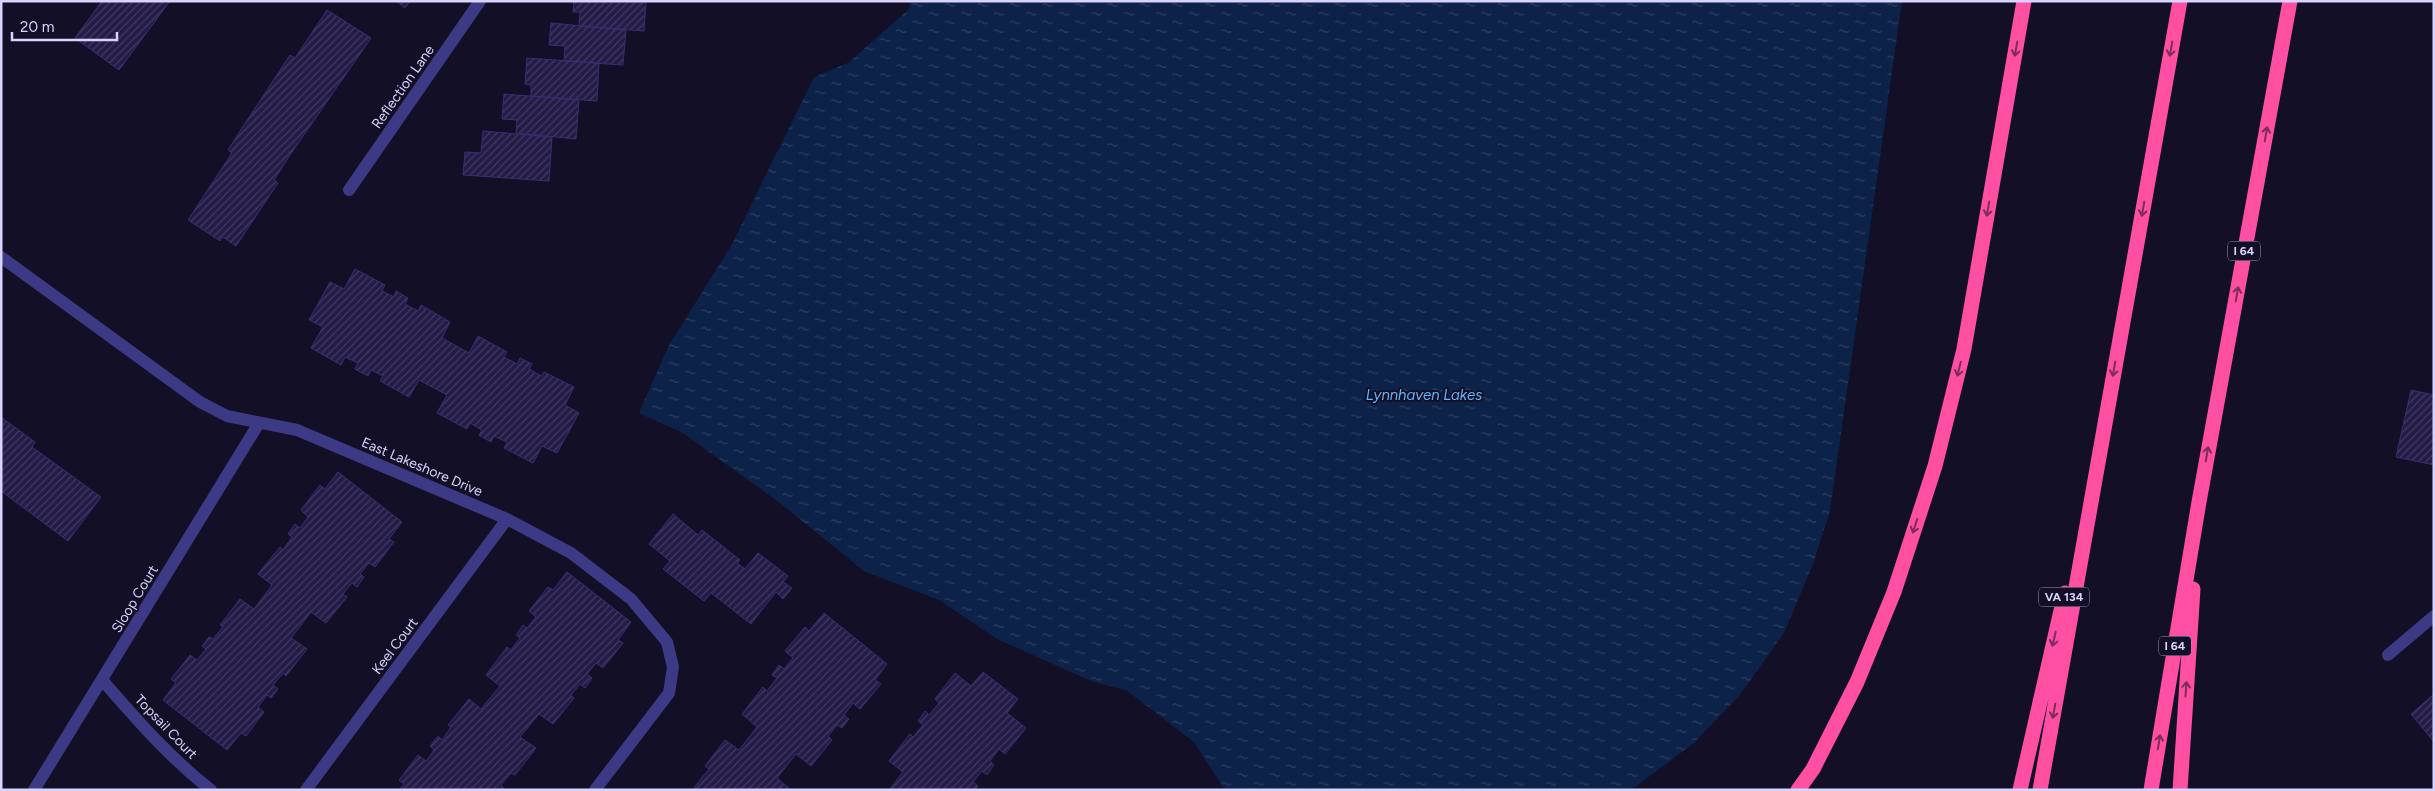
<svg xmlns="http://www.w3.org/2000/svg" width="2435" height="791" viewBox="0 0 2435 791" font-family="Figtree,sans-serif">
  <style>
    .water { fill: url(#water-ripples) }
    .building { fill: url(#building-hatch); stroke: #3b2d73 }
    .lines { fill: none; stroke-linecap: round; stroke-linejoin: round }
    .street { stroke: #3d3a85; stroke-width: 12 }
    .highway { stroke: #ff4fa3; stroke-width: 15 }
    .oneway { stroke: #7d2c5e }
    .labels { text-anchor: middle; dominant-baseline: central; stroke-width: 4; stroke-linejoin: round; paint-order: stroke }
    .shield { fill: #130f26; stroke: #9e99be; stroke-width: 1 }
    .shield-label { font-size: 12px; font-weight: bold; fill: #d9d4ff }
    .street-label { font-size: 14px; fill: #d9d4ff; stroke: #130f26 }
    .water-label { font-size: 15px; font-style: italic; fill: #62b6ff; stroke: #130f26 }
  </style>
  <defs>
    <pattern id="water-ripples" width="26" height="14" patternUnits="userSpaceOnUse" patternTransform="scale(1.25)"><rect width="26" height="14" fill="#0c2248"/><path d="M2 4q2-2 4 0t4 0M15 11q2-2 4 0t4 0" fill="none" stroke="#2f4163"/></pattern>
    <pattern id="building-hatch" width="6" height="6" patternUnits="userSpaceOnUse" patternTransform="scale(1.25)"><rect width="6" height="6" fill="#241b47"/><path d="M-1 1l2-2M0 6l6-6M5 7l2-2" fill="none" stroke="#433b63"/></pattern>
  </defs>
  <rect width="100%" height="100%" fill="#130f26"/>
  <path class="water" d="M911,1H1902L1830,511L1813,564L1784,633L1739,696L1694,743L1631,790H1225L1194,742L1126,690L1091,681L997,639L939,600L864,571L780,503L683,433L639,413L668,347L731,246L814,77L848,63L908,10Z"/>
  <path class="building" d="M102,1H170L119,70L75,38Z
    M396,1H410L405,8Z
    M574,1H646L644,31L579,26L580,12H573Z
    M327,10L371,38L290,155L274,180L278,183L236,246L223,237L220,241L188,220L232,153L228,150L244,125L290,55L295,58Z
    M551,23L626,30L623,65L564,61L565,46L549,45Z
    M527,58L599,63L597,101L531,96V85L525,84Z
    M504,94L579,100L576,139L516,133L517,120L502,119Z
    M483,131L552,137L549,181L463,175L465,152L481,153Z
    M355,269L385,285L382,291L394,297L396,291L408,298L405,304L418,311L421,305L450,322L442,338L469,353L478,336L507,352L504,357L517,364L520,358L532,364L529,369L541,376L544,372L574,387L565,405L579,413L557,453L542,446L533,463L504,448L507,442L494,436L491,442L479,435L482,430L470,423L467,429L437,413L447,395L419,380L409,397L380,381L383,376L371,370L368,376L355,369L358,363L345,357L341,365L311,348L323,327L309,320L330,282L344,289Z
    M2411,390L2434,395V465L2396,457Z
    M1,417L35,442L32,447L101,497L68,541L1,491L3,486L1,485Z
    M338,472L402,522L389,539L394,542L375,567L369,563L360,574L364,577L357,587L352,583L343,594L347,597L326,623L311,612L291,638L307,649L286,676L283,673L273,685L278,689L271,698L267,695L258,707L264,712L246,736L241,733L227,750L163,700L176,683L171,679L190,655L197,660L206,649L202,646L209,637L213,639L223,627L220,625L240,599L254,609L272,585L258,574L280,547L283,550L292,537L288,534L295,524L300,528L308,517L301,510L320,485L325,489Z
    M673,514L698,535L702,530L740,560L737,563L745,569L758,553L788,576L783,582L792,588L783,599L776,592L751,624L711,593L704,601L663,569L670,561L649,544Z
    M567,572L631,622L618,640L623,643L603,668L596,663L587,674L592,678L585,688L580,684L571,695L574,698L553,724L539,714L520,737L536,748L515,775L511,773L501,785L505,790H399L404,784L399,780L418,755L426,761L434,750L430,746L438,736L442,740L451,727L448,725L469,699L481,709L500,686L486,675L507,647L511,650L520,638L516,635L523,625L527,628L536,617L529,611L548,587L553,590Z
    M824,613L887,664L875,680L881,684L860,709L853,703L844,715L849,719L842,728L837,725L828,736L832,740L811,766L796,754L777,778L791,790H692L709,769L705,766L725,740L739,750L757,727L742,714L763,687L767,691L777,678L772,675L779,665L784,669L793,658L785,651L805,627L809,631Z
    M983,672L1018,699L1007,713L1026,728L1005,754L999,749L990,761L994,765L987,775L982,771L973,782L978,786L975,790H889L903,772L889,761L910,734L913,737L923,725L918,721L925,711L929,715L939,703L935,699L955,673L971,686Z
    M2434,694V742L2411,714Z"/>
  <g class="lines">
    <path class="street" d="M349,190L480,1
      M1,257L200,402L227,416L297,430L507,519L571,553L631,599L667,642L673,667L669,693L595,790
      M2388,655L2434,616
      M103,681C137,720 170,758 211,790
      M34,790L259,423
      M306,790L507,519"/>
    <path class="highway" d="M1798,790L1813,769L1857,682L1894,592L1935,466L1964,349L2024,1
      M2020,790L2065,593
      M2040,790L2180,1
      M2151,790L2199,502L2290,1
      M2180,790L2193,589"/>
  </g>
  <defs><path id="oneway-shaft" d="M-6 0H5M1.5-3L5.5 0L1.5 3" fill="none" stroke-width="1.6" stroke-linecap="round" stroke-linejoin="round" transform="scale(1.25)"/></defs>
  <g class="oneway">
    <use href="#oneway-shaft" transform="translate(2016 49) rotate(100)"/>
    <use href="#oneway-shaft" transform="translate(2171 49) rotate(100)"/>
    <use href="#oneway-shaft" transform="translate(2266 134) rotate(-80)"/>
    <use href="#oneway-shaft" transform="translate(1988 209) rotate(100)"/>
    <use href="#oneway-shaft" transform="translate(2143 209) rotate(100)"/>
    <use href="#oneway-shaft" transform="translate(2237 294) rotate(-80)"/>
    <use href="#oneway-shaft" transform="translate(1959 369) rotate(104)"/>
    <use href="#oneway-shaft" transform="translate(2114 369) rotate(100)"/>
    <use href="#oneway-shaft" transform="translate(2207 454) rotate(-80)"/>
    <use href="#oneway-shaft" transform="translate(1915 526) rotate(108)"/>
    <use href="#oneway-shaft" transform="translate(2054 639) rotate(103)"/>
    <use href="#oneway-shaft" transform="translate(2186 689) rotate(-86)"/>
    <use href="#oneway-shaft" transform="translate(2054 711) rotate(100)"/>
    <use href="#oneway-shaft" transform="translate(2159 742) rotate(-81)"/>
  </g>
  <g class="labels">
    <g class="shield">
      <rect x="2228" y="241.5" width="32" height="19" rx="4"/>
      <rect x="2039" y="587.5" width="50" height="19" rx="4"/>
      <rect x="2159" y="636.5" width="32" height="19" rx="4"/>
    </g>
    <g class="shield-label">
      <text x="2244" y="251">I 64</text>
      <text x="2064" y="597">VA 134</text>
      <text x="2175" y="646">I 64</text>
    </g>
    <g class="street-label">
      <text transform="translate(403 87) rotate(-55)">Reflection Lane</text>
      <text transform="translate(422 467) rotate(23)">East Lakeshore Drive</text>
      <text transform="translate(135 599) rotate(-59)">Sloop Court</text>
      <text transform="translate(395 646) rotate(-53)">Keel Court</text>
      <text transform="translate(166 727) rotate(46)">Topsail Court</text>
    </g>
    <g class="water-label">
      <text x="1424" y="395">Lynnhaven Lakes</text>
    </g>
  </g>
  <rect width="2435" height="791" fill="none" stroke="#d9d4ff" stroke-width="5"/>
  <path d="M12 32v8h105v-8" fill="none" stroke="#d9d4ff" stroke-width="2.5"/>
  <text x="20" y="32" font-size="15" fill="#d9d4ff" stroke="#130f26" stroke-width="4" paint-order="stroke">20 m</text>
</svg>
